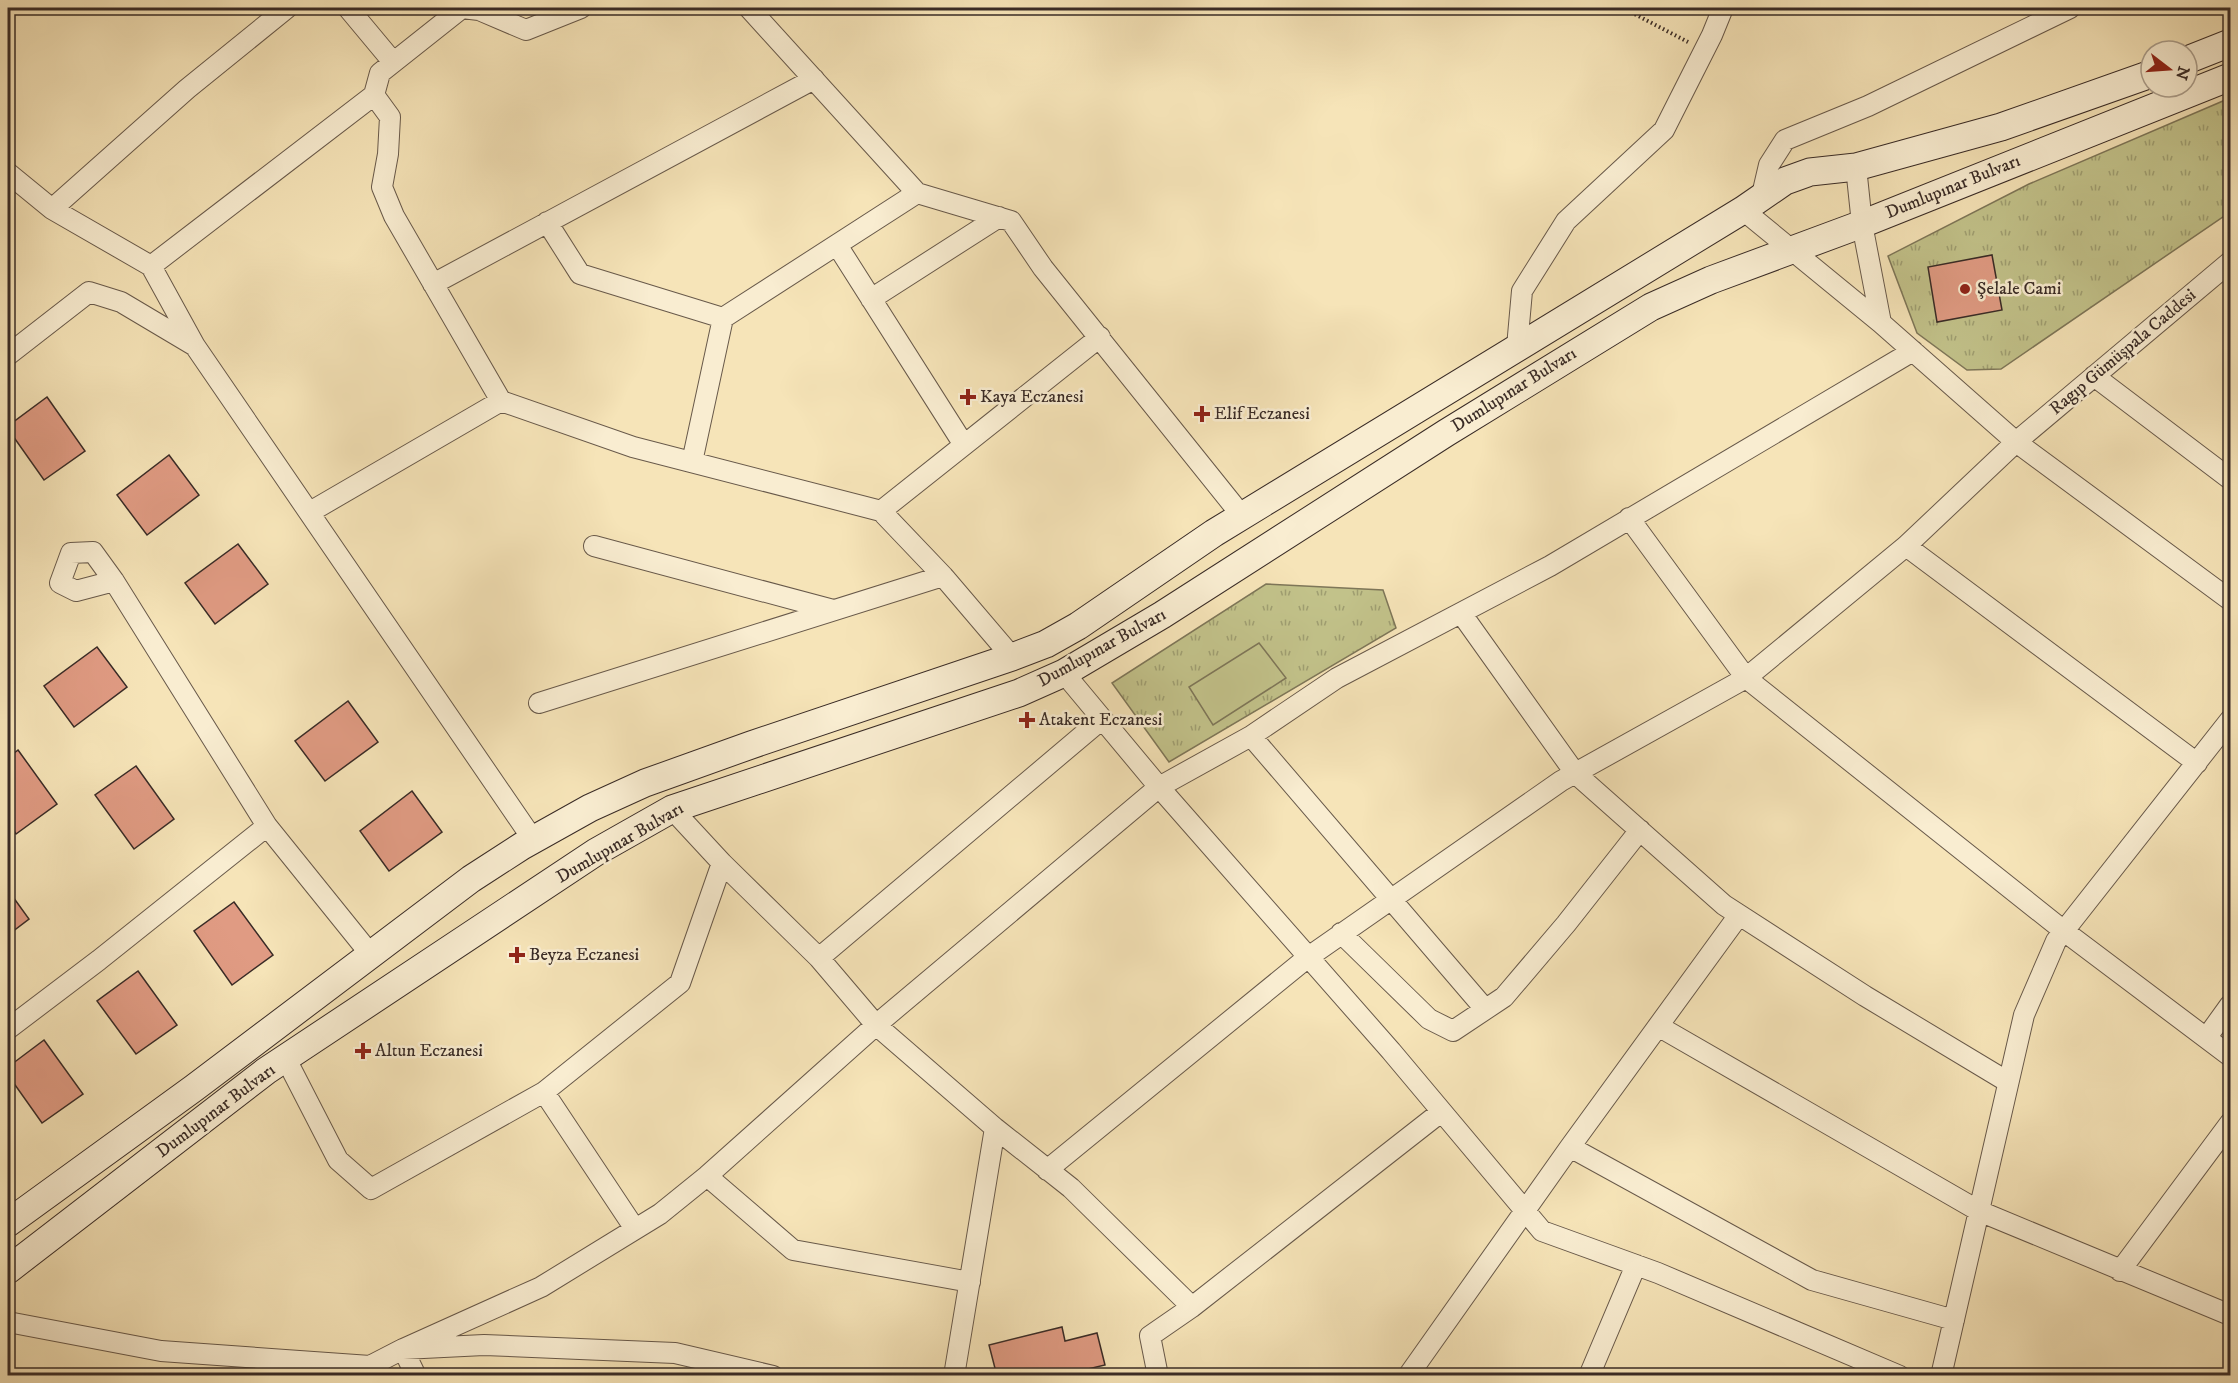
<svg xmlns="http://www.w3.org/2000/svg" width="2238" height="1383" viewBox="0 0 2238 1383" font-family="'IM FELL DW Pica',serif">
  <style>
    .grass { fill: url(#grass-tufts); stroke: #7e7658; stroke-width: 1.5 }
    .pitch { fill: #c2c28a; stroke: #7e7658; stroke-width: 1.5 }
    .building { fill: #e09b83; stroke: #392b26; stroke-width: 1.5 }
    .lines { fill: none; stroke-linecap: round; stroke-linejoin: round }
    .street-casing { stroke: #68594a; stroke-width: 22 }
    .secondary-casing { stroke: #392b26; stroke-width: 29 }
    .path { stroke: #392b26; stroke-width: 4; stroke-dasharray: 1.5 3; stroke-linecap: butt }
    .street { stroke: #f9edd1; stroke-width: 20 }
    .secondary { stroke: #f9edd1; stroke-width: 27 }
    .poi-dot { fill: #8f2418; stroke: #f9edd1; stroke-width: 2 }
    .labels { text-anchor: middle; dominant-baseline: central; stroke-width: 5; stroke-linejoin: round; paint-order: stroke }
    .street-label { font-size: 18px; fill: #392b26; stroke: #f9edd1 }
    .poi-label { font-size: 18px; fill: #392b26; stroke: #f9edd1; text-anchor: start }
  </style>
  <defs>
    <pattern id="grass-tufts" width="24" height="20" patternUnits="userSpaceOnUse" patternTransform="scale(1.5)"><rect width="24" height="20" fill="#c2c28a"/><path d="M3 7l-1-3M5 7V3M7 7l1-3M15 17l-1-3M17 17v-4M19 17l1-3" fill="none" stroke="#9f9e71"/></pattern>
  </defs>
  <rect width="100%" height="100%" fill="#f6e4b8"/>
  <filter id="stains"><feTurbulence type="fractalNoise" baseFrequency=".00333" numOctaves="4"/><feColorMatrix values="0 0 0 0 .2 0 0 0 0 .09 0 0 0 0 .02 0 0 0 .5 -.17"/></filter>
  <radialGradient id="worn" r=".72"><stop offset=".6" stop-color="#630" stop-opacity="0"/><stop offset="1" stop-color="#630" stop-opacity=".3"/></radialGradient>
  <path class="grass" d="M2230,98V212L2001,369L1967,370L1917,333L1888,256L2029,184Z
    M1266,584L1383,590L1396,628L1169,762L1112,683Z"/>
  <path class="pitch" d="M1259,643L1286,678L1213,725L1189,687Z"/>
  <path class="building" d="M1992,255L2002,310L1937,322L1928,267Z
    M47,397L85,451L44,480L8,429V426Z
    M169,455L199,495L147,535L117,495Z
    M238,544L268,584L215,624L185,583Z
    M97,647L127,687L74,727L44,686Z
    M348,701L378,742L325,781L295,741Z
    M18,750L57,804L16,834L8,822V758Z
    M136,766L174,819L134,849L95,795Z
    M412,791L442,832L389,871L360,831Z
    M8,890L29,919L8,935Z
    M234,902L273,955L232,985L194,931Z
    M138,971L177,1025L136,1054L97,1001Z
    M44,1040L83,1094L42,1123L8,1075V1067Z
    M1062,1327L1065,1341L1097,1333L1105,1365L1075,1372L1076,1376H997L989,1345Z"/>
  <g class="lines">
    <g class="street-casing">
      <path id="street" d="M348,8L393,62
        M581,8L526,30L479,10L462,8L380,73L374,95L390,117L388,154L382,187L394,216L501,401L633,447L881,511L943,576L1012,657
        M749,8L917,193L1011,221L1043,268L1242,516
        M1856,167L1862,224L1881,323L2016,442L2230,600
        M8,173L52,209L151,266L195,346
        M1762,195L1769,165L1785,140L1868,106L2070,8
        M52,209L187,89L287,8
        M1743,210L1881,323
        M547,222L580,274L723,318
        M837,245L964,445
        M151,266L374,95
        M433,284L814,79
        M871,299L999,217
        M1517,347L1522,291L1566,221L1664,130L1712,35L1723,8
        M8,355L89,292L121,302L195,346L534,841
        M2094,376L2230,479
        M692,462L723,318L917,193
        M881,511L1100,337
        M310,512L501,401
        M1629,518L1746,678L2064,931L2230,1056
        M594,546L833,610
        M1906,546L2197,763
        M114,581L76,591L60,583L71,553L93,552L114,581L267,826L371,955
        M1461,613L1575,773L1724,905L1865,996L2008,1082
        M1064,673L1159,787L1391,1051L1542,1231L1658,1273L1900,1376
        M539,703L943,576
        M1251,736L1485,1009
        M672,809L722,863L819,958L876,1025L995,1128L1071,1188L1192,1307
        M1341,933L1429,1019L1453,1031L1504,997L1566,924L1640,830
        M819,958L1102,719
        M1658,1026L1979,1211L2230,1315
        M8,1029L99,960L267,826
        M2207,1037L2230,1005
        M286,1059L338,1160L371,1189L544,1092L680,983L722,863
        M544,1092L635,1229
        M1570,1147L1812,1280L1954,1320
        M1047,1170L1307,958L1561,781L1746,678L1906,546L2016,442L2230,262
        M707,1176L793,1250L970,1282
        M2120,1271L2230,1123
        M8,1322L161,1351L370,1366L403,1349L484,1345L675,1353L773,1376
        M416,1376L403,1349L541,1287L660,1214L707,1176L876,1025L1159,787L1251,736L1337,678L1550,566L1913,351
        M954,1376L995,1128
        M1158,1376L1150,1336L1192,1307L1441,1112
        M1408,1376L1570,1147L1739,915
        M1589,1376L1636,1265
        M1941,1376L2024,1015L2056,941L2230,720"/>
    </g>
    <g class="secondary-casing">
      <path id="secondary" d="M2187,60L2230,43
        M8,1223L194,1088L471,879L522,846L590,808L645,783L751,745L1012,657L1046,644L1078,626L1214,533L1743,210L1785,181L1810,172L1856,167L2001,127L2151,74
        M8,1270L266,1071L596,852L672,809L1019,693L1064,673L1162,615L1446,433L1651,307L1711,280L1862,224L2230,77"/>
    </g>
    <path class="path" d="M1623,8L1688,42"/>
    <use href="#street" class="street"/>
    <use href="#secondary" class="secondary"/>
  </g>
  <g class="poi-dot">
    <circle cx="1965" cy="289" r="6"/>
    <path d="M965 388h6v6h6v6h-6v6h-6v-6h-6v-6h6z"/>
    <path d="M1199 405h6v6h6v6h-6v6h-6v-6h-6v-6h6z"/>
    <path d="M1024 711h6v6h6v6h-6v6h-6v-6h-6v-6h6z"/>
    <path d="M514 946h6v6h6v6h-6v6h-6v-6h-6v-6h6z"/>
    <path d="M360 1042h6v6h6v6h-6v6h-6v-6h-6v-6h6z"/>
  </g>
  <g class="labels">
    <g class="street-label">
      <text transform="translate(1953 187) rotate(-22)">Dumlupınar Bulvarı</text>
      <text transform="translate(2123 352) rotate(-40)">Ragıp Gümüşpala Caddesi</text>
      <text transform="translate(1514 390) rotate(-32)">Dumlupınar Bulvarı</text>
      <text transform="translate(1102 648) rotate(-29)">Dumlupınar Bulvarı</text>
      <text transform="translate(620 843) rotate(-30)">Dumlupınar Bulvarı</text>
      <text transform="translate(216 1111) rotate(-37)">Dumlupınar Bulvarı</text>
    </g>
    <g class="poi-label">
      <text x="1977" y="289">Şelale Cami</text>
      <text x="980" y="397">Kaya Eczanesi</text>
      <text x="1214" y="414">Elif Eczanesi</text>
      <text x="1039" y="720">Atakent Eczanesi</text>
      <text x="529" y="955">Beyza Eczanesi</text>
      <text x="375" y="1051">Altun Eczanesi</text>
    </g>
  </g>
  <rect width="2238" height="1383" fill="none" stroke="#f6e4b8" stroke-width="30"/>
  <rect x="9" y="9" width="2220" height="1365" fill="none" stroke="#392b26" stroke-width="3"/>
  <rect x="15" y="15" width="2208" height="1353" fill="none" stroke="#392b26" stroke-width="1.5"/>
  <g transform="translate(2169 69) rotate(107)"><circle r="28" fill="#f9edd1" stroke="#ac9f8d" stroke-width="1.5"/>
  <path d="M0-4.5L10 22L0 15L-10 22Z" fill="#8f2418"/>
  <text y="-9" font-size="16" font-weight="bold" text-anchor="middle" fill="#392b26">N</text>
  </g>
  <rect width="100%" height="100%" filter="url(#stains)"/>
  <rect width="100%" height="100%" fill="url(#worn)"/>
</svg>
